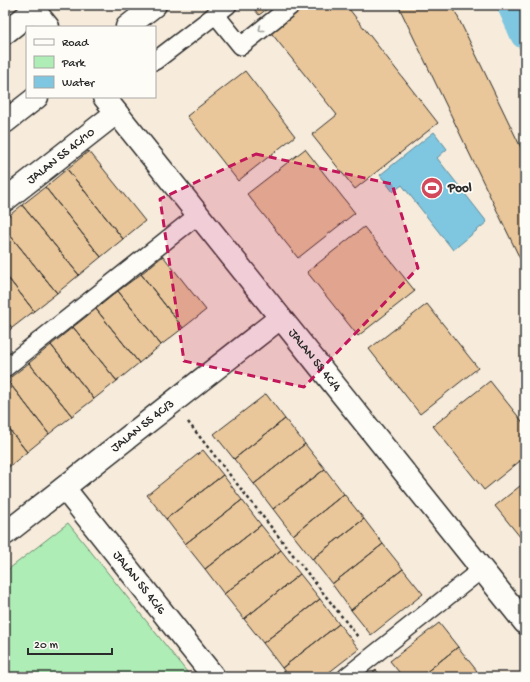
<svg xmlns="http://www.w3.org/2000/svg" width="530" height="682" viewBox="0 0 530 682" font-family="'Gochi Hand',sans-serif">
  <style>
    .green { fill: #aeedb5; stroke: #6c8c70 }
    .water { fill: #7fc6e0; stroke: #5d8898 }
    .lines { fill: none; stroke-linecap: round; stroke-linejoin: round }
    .canal { stroke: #7fc6e0; stroke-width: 30 }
    .building { fill: #e9c79b; stroke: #2b2b2b }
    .service-casing { stroke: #2b2b2b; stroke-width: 20 }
    .minor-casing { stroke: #2b2b2b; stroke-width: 25 }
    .path { stroke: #2b2b2b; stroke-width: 2.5; stroke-dasharray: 3 3; stroke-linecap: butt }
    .service { stroke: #fdfcf7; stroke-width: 17 }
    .minor { stroke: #fdfcf7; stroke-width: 22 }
    .oneway { stroke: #9e9e9b }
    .marked { fill: #c2185b; fill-opacity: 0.2; stroke: #c2185b; stroke-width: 3; stroke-dasharray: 8 5; stroke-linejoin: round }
    .labels { text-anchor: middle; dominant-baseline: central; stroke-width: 3.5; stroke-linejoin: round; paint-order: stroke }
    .street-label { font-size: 13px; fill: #2b2b2b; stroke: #fdfcf7 }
    .poi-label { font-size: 13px; font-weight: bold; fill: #2b2b2b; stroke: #fdfcf7; text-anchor: start }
  </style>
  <rect width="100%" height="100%" fill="#f7ecdb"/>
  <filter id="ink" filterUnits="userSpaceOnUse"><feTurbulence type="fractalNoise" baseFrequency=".025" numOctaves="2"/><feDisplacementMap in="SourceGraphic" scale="8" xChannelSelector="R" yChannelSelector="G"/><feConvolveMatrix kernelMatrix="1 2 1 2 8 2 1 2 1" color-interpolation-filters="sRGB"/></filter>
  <g filter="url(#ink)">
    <path class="green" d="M68,523L191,677H5V572Z"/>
    <path class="water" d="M434,132L447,149L437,158L487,222L453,250L402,185L393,192L380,175Z"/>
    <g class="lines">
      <path class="canal" d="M512,5L525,34"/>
    </g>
    <path class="building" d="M251,5H272L259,15Z
      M278,5H346L438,123L355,189L312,135L337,115L260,19Z
      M398,5H452L525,156V269Z
      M245,71L295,136L238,181L187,116Z
      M305,149L355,213L298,258L247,194Z
      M89,151L145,221L123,239L67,169Z
      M67,169L123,239L101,257L45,187Z
      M45,187L101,257L79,275L22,205Z
      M22,205L79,275L57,293L5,229V219Z
      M364,227L415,291L358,336L307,272Z
      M5,229L57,293L34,311L5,274Z
      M163,256L206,310L183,328L141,274Z
      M5,274L34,311L12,328L5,319Z
      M141,274L183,328L161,345L118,291Z
      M118,291L161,345L139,363L96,309Z
      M427,304L478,368L420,414L369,349Z
      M96,309L139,363L117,381L73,327Z
      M5,319L12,328L5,334Z
      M73,327L117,381L94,399L51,345Z
      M51,345L94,399L72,416L29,363Z
      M29,363L72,416L49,434L7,380Z
      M7,380L49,434L27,452L5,424V382Z
      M490,381L525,425V457L484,490L433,426Z
      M266,394L285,419L234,459L214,434Z
      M285,419L305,444L254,484L234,459Z
      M5,424L27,452L5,470Z
      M305,444L325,469L273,509L254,484Z
      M203,450L223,475L166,519L147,495Z
      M325,469L344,494L293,535L273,509Z
      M223,475L242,500L185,544L166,519Z
      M525,482V543L495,506Z
      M344,494L364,519L312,559L293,535Z
      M242,500L261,525L205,569L185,544Z
      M364,519L383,544L332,584L312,559Z
      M261,525L281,550L224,594L205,569Z
      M383,544L403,569L351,610L332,584Z
      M281,550L300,574L244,619L224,594Z
      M403,569L423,594L371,635L351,610Z
      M300,574L320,599L263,643L244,619Z
      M320,599L339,624L282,668L263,643Z
      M439,623L458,647L420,677H403L390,661Z
      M339,624L359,649L323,677H289L282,668Z
      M458,647L477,671L469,677H420Z
      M376,670L382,677H367Z"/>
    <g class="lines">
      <g class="service-casing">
        <path id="service" d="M215,14L241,46L292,5
          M155,61L228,5
          M5,368L198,215
          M346,677L482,569"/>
      </g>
      <g class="minor-casing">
        <g id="minor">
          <path d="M30,5L48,27"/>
          <path d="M127,27L155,5"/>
          <path d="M5,33L34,10"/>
          <path id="s1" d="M104,97L525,623"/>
          <path d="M5,122L37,97"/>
          <path id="s2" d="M5,200L116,113"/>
          <path id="s3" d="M64,488L214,677"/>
          <path id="s4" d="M5,534L280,318"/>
        </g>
      </g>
      <path class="path" d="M188,422L358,637"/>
      <use href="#service" class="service"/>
      <use href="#minor" class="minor"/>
    </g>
    <defs><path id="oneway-chevron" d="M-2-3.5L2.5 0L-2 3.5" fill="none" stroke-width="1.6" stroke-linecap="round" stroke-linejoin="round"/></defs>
    <use class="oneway" href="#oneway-chevron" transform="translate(261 29) rotate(141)"/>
  </g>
  <path class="marked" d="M256,154L392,184L418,268L304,387L184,361L160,199Z"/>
  <defs>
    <g id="stadium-disc" transform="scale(1.15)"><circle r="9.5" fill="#d1495b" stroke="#fdfcf7"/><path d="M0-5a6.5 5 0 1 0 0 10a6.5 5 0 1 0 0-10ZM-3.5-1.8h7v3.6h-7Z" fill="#fff"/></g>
  </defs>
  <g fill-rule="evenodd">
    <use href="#stadium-disc" x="432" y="188"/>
  </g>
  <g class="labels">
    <g class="street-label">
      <text stroke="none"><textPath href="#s2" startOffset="71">JALAN SS 4C/10</textPath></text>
      <text stroke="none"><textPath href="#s1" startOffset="337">JALAN SS 4C/4</textPath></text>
      <text stroke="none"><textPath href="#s4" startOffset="175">JALAN SS 4C/3</textPath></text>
      <text stroke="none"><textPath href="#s3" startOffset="121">JALAN SS 4C/6</textPath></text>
    </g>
    <g class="poi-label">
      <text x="448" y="188">Pool</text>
    </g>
  </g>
  <rect width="530" height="682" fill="none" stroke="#fdfcf7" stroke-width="20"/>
  <rect x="10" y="10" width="510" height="662" fill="none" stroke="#2b2b2b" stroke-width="1.5" filter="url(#ink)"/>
  <rect x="26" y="26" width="130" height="72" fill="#fdfcf7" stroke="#a9a8a5"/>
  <rect x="34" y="39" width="20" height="6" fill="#fdfcf7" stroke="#a9a8a5"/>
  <text x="62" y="46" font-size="12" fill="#2b2b2b">Road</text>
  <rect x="34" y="56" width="20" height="12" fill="#aeedb5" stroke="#a9a8a5"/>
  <text x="62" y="66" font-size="12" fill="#2b2b2b">Park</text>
  <rect x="34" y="76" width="20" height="12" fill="#7fc6e0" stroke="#a9a8a5"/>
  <text x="62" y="86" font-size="12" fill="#2b2b2b">Water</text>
  <path d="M28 648v6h84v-6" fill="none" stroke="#2b2b2b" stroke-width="2"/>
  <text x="34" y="648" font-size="12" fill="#2b2b2b" stroke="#fdfcf7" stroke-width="3" paint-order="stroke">20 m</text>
</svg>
